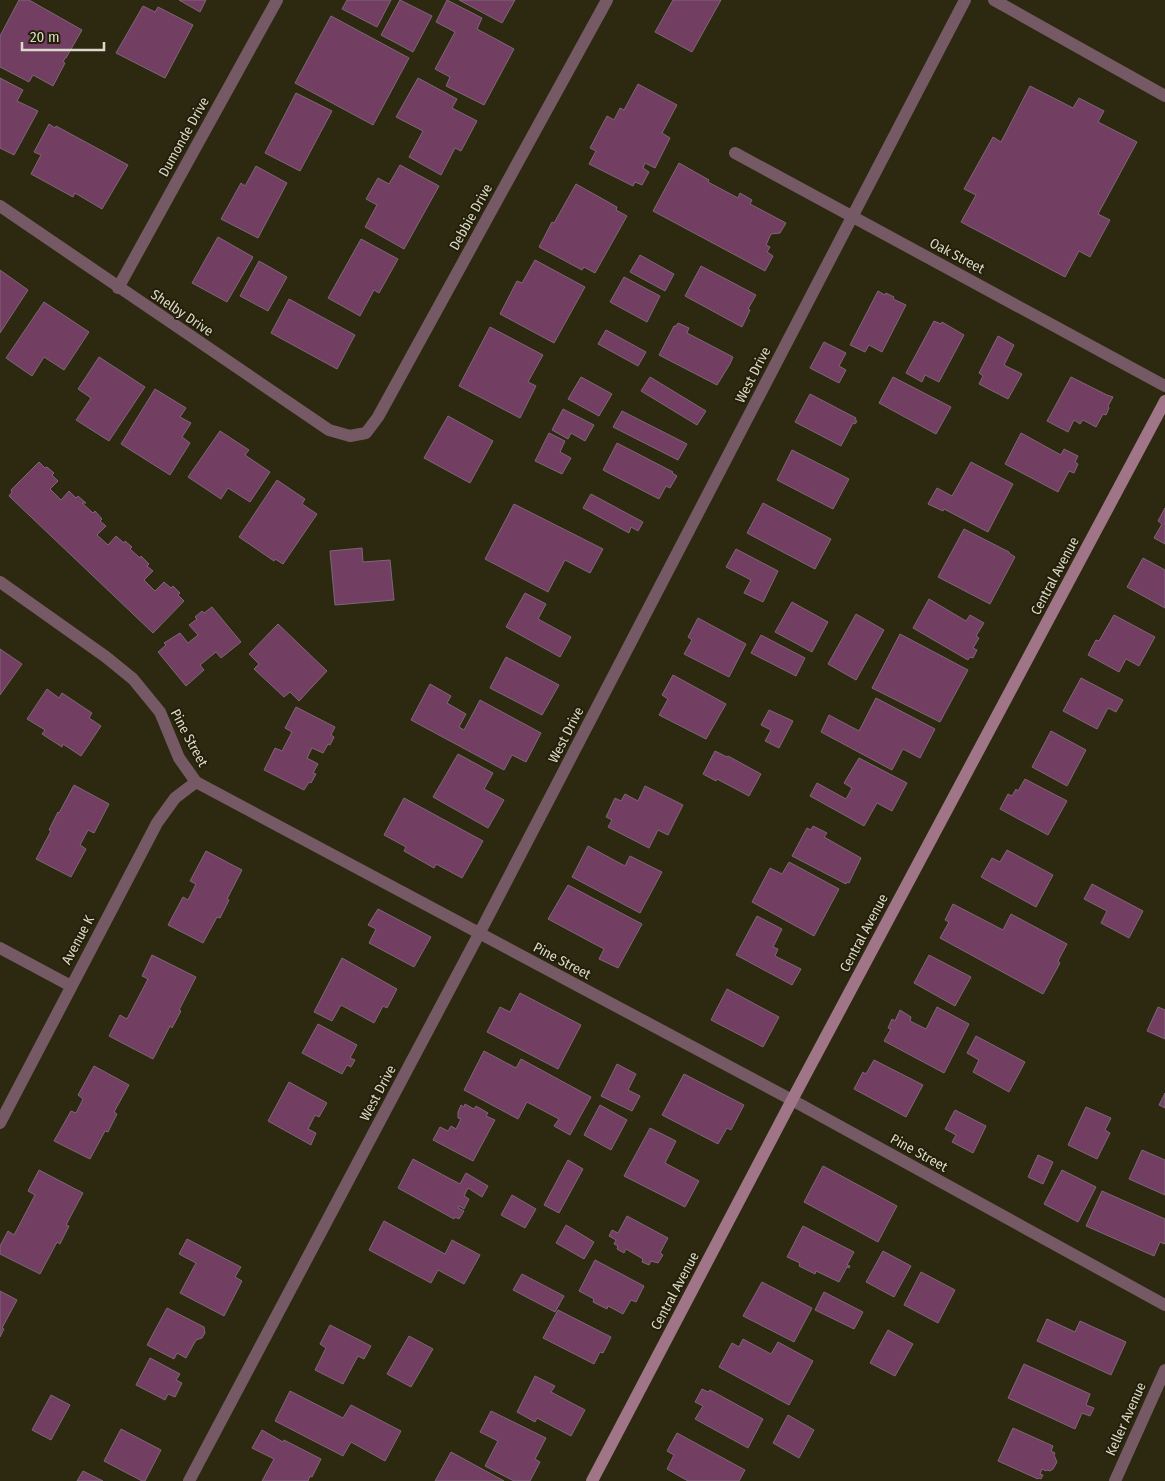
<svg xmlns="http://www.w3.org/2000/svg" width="1165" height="1481" viewBox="0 0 1165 1481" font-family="'Fira Sans Condensed',sans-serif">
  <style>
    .building { fill: #723f63; stroke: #7e6676 }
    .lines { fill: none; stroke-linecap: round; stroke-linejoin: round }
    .lane { stroke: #755a65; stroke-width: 12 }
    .street { stroke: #755a65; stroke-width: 12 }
    .secondary { stroke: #a07587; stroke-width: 12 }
    .labels { text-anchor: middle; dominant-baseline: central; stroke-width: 4; stroke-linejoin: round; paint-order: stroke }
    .street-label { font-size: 14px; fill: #dbd9cb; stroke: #231f08 }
  </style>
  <rect width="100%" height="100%" fill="#2d2911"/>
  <path class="building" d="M19,0H29L82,30L66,58H65L63,62L65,63L53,86L33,75L29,82L0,67V36Z
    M179,0H206L200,12Z
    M347,0H391L377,27L342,9Z
    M400,0L432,16L413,52L381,35Z
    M447,0L482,18L477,29L514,49L484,105L446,86L450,77L435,69L455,32L436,22Z
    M459,0H515L502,23Z
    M673,0H721L692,52L655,32Z
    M143,6L155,12L158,7L193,25L165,78L116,53Z
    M331,16L409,58L373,125L295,83Z
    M0,78L23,90L17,101L38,111L14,155L0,148Z
    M418,78L457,99L452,108L477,121L461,151L455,148L441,175L409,157L423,131L396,117Z
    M638,84L677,105L662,133L670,138L655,168L645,163L643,168L649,172L642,185L635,182L633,186L589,164L596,151L590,148L607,116L614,120L620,108L624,110Z
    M1030,86L1073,108L1079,98L1104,111L1098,122L1137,142L1098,214L1110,220L1090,257L1079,251L1065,277L961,222L976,195L964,189L993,137L1001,142Z
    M296,93L332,111L300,171L265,153Z
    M49,124L55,128L56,126L128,165L102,209L75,193L73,197L31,174L41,155L34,152Z
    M679,163L709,180L708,182L738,198L740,193L752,200L750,204L786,223L780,233L771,234L766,245L770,247L767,252L773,256L765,271L653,211Z
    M400,165L439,186L404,249L365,227L377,205L366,199L378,178L389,184Z
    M256,166L287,183L258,238L221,219L241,183L245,186Z
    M576,184L617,207L616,210L627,216L595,273L584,267L582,270L539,247L552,222L554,223Z
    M218,237L253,257L227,302L192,283Z
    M361,239L398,259L379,293L374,290L360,316L328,298Z
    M640,255L674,274L665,291L630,272Z
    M535,260L585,287L554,343L500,314L517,281L522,283Z
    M259,261L287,277L268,311L240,296Z
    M701,266L756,295L748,309L750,310L742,327L685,296Z
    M0,270L28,290L0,333Z
    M624,277L660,296L647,322L610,302Z
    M878,291L885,295L886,293L894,297L893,299L906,305L882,352L869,345L865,352L850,345Z
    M289,299L355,335L337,369L271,333Z
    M44,302L89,332L64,370L44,357L32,376L6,358Z
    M934,321L941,324L942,322L964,335L939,382L925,375L922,382L906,373Z
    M678,323L689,328L687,333L733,357L730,364L717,385L659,355L674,326H676Z
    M490,327L543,355L528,382L536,386L520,418L459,386Z
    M606,330L646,352L638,366L598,344Z
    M998,336L1014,345L1004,365L1022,374L1008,399L979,384L983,376L979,373Z
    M824,342L846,353L839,366L846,370L839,383L810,368Z
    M99,357L145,387L109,441L76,420L91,398L78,389Z
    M581,377L612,394L599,416L568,399Z
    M650,377L706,411L697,425L641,391Z
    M893,377L951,407L936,434L879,403Z
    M1071,377L1107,395L1113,397L1108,406L1109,408L1106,415L1103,414L1096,427L1083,420L1080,424L1074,420L1068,432L1047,421Z
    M155,389L186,408L180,417L191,423L182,437L190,443L170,475L121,444Z
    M810,394L856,418L855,420L857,421L855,424L853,423L841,446L795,422Z
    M563,409L594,425L585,441L571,433L568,439L552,430Z
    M622,411L687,444L678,460L613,427Z
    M448,416L493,441L470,483L424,458Z
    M220,431L249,450L245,455L270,472L250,502L228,488L221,499L188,477Z
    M549,433L565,441L560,452L571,458L562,474L535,461Z
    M1021,433L1061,455L1064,449L1078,456L1075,462L1078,464L1074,473L1069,471L1058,492L1005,464Z
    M617,443L673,472L672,473L677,476L670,488L666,486L659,499L603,470Z
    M792,450L849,479L833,509L777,480Z
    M39,462L45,468L47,467L54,473L52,475L58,481L50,489L61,500L69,491L76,498L78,496L86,503H82L93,513L95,511L102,519L100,521L106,526L97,535L108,545L116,536L124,543L125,541L132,547L130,549L140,558L141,556L149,564L147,566L153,571L144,580L155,591L164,582L171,588L173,586L180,593L178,595L184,601L153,633L9,496L12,492L11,490Z
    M971,462L1013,484L988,532L944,509L943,511L928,504L937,488L952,496Z
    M277,480L305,499L302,504L317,514L283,564L275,559L274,561L239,537Z
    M591,494L643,522L638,531L631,527L629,533L583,508Z
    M763,503L831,539L815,569L747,533Z
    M514,504L603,549L590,573L565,560L548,592L485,559Z
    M1165,508V544L1154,538L1162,524L1158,521Z
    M964,529L1009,552V553L1015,557L990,604L938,577Z
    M362,548L363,562L390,560L394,600L335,605L330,551Z
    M736,549L778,571L763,602L744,593L751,580L726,567Z
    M1143,558L1165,570V608L1127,587Z
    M525,593L546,604L538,619L571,637L560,657L506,627Z
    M929,599L966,621L970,615L984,623L976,636L979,638L973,648L977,650L973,658L970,657L968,660L913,628Z
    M792,602L828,622L812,652L775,632Z
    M212,607L241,642L221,658L216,652L200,665L204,670L186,686L158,652L166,645L164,643L180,633L188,643L198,635L189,625L197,619L195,617L202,611L204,613Z
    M856,614L884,630L856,680L828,664Z
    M1114,615L1155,637L1139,666L1126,659L1119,672L1088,655L1096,640L1099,641Z
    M698,618L746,644L729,677L684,654L692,640L688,637Z
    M278,624L327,671L299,701L290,692L284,697L254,669L259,664L249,654Z
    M900,634L968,670L940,722L872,688Z
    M761,635L805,658L796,676L751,653Z
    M0,649L22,664L0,695Z
    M506,657L559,685L542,715L490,688Z
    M673,675L726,704L706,739L659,715L668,699L662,695Z
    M1081,678L1123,700L1116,712L1108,708L1097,729L1063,711Z
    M430,684L451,696L447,703L466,714L459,727L464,730L480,700L541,733L526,762L512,755L504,770L411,720Z
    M47,689L59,698L62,693L92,713L89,718L101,726L81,756L63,744L62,747L42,734L45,730L27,719Z
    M876,698L935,729L920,758L903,749L892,770L821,732L829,715L859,731Z
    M296,707L335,727L331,735L334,737L330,745L328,744L323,753L312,748L307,758L318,764L313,773L316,774L311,783L309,782L304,790L264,770L275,748L282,751L292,732L285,728Z
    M769,710L793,721L779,748L765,741L771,730L761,725Z
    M1051,731L1086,750L1067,786L1032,767Z
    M715,751L727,757L728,756L761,774L749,796L717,779L716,781L703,774Z
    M458,754L493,773L484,789L504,800L488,828L433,797Z
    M859,758L907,783L892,811L877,803L864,826L810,796L817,783L846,799L852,788L844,783Z
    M1025,779L1067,801L1048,835L1000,809L1008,794L1012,796L1016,789L1018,791Z
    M74,785L109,804L94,833L88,830L80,845L86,849L71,877L36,859L51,831L49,830L58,812L59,813Z
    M645,786L683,805L668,835L658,830L649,848L608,827L612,820L606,817L615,798L621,801L625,794L638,801Z
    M404,798L483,841L462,878L436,864L434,868L404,851L406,847L384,835Z
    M813,826L827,833L824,837L861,858L849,883L847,882L846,884L792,856L807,828L811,830Z
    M588,846L625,866L630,856L662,872L640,913L572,877Z
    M1007,850L1053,875L1036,907L981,877L992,858L1000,862Z
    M206,851L242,870L227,899L229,900L220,918L217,917L203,943L168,925L183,897L188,900L196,884L190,881Z
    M789,862L839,889L814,936L752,902L770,868L782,874Z
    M1092,884L1143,911L1129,938L1101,923L1107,911L1084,899Z
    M568,885L642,924L618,968L599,959L604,949L548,919Z
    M953,904L1003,930L1011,914L1067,944L1058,961L1060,963L1043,994L940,938L949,922L945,920Z
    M378,909L431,937L414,967L369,943L376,929L368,925Z
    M757,916L782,929L773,947L778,949L775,956L801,969L792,985L736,955Z
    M152,955L196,977L179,1010L181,1011L172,1028L170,1026L153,1059L109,1036L120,1015L127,1019L148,979L142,976Z
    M929,955L971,977L955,1006L914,983Z
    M342,958L397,989L387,1008L383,1006L374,1023L341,1005L332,1021L314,1012Z
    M727,989L779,1017L763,1047L711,1020Z
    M520,993L581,1025L558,1069L487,1032L500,1007L510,1012Z
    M937,1007L969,1024L944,1073L884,1041L891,1029L888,1028L892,1019L895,1021L900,1010L911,1017L910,1021L926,1029Z
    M1158,1007L1165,1010V1039L1147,1031Z
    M318,1024L357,1045L350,1058L355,1060L351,1067L347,1065L342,1074L302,1053Z
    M976,1036L1025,1062L1009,1092L973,1072L979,1060L967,1053Z
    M484,1051L516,1068L521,1059L591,1097L570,1135L554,1126L559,1119L527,1102L518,1119L464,1090Z
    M874,1060L923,1085L906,1117L854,1089L863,1072L866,1074Z
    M617,1064L636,1074L628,1090L640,1096L632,1111L601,1096Z
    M94,1066L129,1085L114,1112L117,1114L108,1132L105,1131L90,1159L54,1141L71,1111L76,1113L83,1099L78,1095Z
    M684,1074L744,1105L731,1130L727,1128L718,1144L662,1115Z
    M289,1082L327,1103L319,1117L315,1115L308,1129L316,1133L311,1145L268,1121Z
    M1165,1093V1108L1159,1105Z
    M465,1104L474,1109L476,1106L488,1113L486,1116L495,1120L473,1161L433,1140L440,1127L448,1131L451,1126L456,1129L461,1119L458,1118V1112L461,1105L464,1107Z
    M600,1105L627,1120L611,1150L584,1135Z
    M1086,1107L1111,1118L1105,1130L1110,1133L1097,1159L1068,1145Z
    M955,1110L986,1126L973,1153L952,1142L956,1135L945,1129Z
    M650,1128L676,1141L665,1163L699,1181L685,1207L624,1176Z
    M1142,1150L1165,1160V1195L1129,1179Z
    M1038,1155L1053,1162L1043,1184L1028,1177Z
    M413,1159L460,1184L466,1173L488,1186L482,1197L468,1188L464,1196L469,1199L464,1209L459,1206L458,1208L464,1211L459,1219L455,1217L454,1219L398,1188Z
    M568,1160L583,1169L559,1213L544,1205Z
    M823,1166L897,1206L878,1242L804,1202Z
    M39,1170L83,1193L66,1225L69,1226L60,1244L57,1242L40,1274L0,1254V1246L8,1231L14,1235L35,1195L28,1191Z
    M1062,1170L1096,1187L1078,1222L1044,1204Z
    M1102,1191L1165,1219V1243L1164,1244L1160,1242L1154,1256L1086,1226Z
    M512,1195L536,1209L525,1228L501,1215Z
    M627,1216L668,1238L660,1253L663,1255L658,1263L651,1261L649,1265L642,1262L643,1259L626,1249L624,1253L617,1249L618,1246L614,1244L616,1240L609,1236L612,1230L618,1233Z
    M384,1221L445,1254L452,1240L480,1255L464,1284L438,1270L431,1283L369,1250Z
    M566,1225L594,1242L584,1259L556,1243Z
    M803,1226L854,1252L847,1265L850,1266L849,1268L847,1267L839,1282L816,1271L815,1274L799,1266L800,1263L787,1257Z
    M187,1239L241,1267L235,1277L242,1281L224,1316L180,1293L196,1263L179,1254Z
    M883,1251L911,1266L894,1297L866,1282Z
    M595,1260L644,1286L636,1302L631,1300L623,1314L608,1306L607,1309L593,1302L594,1299L579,1291Z
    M921,1272L955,1290L938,1323L904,1305Z
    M522,1274L564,1296L555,1312L513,1290Z
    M762,1282L812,1308L794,1342L743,1316Z
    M0,1291L17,1300L2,1328L4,1329L0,1337Z
    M824,1292L863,1312L854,1329L815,1310Z
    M167,1308L204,1327L205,1333L202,1338L196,1340L186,1358L177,1353L174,1359L147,1345Z
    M558,1310L611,1337L603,1353L600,1352L594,1364L543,1338Z
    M1047,1319L1075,1332L1080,1321L1126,1342L1111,1375L1037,1341Z
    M330,1325L371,1346L364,1359L358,1356L343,1384L315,1370L326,1348L320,1344Z
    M888,1330L913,1344L895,1376L870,1363Z
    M409,1336L433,1349L411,1387L387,1374Z
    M743,1339L771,1354L778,1342L813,1361L789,1405L719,1367L732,1343L739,1347Z
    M150,1358L180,1374L176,1380L182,1383L175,1397L168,1394L165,1400L136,1385Z
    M1024,1364L1090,1394L1086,1405L1094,1408L1090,1416L1082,1413L1075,1429L1008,1398Z
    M535,1376L555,1386L551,1392L585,1410L571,1436L537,1418L535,1422L517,1412Z
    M702,1389L708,1392L710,1390L763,1419L748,1448L695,1419L703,1406L695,1402Z
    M290,1391L343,1418L351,1405L401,1431L385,1461L351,1442L343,1456L275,1421Z
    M51,1395L70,1405L51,1440L32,1430Z
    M491,1411L546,1438L535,1459L540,1462L530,1481H514L485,1466L498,1441L480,1432Z
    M788,1415L814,1430L799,1458L773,1443Z
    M1013,1428L1053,1446L1051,1451L1055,1453L1054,1455L1057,1462L1053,1469L1050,1471L1047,1470L1046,1471L1042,1469L1040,1474L1043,1475L1041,1479L1039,1478L1038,1479L998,1461Z
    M121,1429L161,1450L145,1481H142L104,1461Z
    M262,1430L283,1442L284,1440L321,1459L312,1477L310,1476L308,1481H262L274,1459L252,1448Z
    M677,1433L745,1470L739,1481H688L667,1469L674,1455L667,1451Z
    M451,1452L504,1481H435Z
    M83,1471L103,1481H77Z"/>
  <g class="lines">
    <path class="lane" d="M994,0L1165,96"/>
    <path class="street" d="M735,153L1165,386
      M0,206L329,430L350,436L366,433L378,417L607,0
      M118,288L277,0
      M0,582L106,657L133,679L160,712L179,758L196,782L792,1100L1165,1305
      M0,948L71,986
      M0,1123L157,823L175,798L196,782
      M189,1481L479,934L965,0
      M1115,1481L1165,1370"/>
    <path class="secondary" d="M592,1481L792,1100L1165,401"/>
  </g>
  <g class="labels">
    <g class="street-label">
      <text transform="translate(184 137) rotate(-61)">Dumonde Drive</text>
      <text transform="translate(471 217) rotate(-61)">Debbie Drive</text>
      <text transform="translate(957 256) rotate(28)">Oak Street</text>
      <text transform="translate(182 313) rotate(34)">Shelby Drive</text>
      <text transform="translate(753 375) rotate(-63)">West Drive</text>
      <text transform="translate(1055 576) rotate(-62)">Central Avenue</text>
      <text transform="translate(566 735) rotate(-63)">West Drive</text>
      <text transform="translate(189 738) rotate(62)">Pine Street</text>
      <text transform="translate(864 933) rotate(-62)">Central Avenue</text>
      <text transform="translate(78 940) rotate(-62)">Avenue K</text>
      <text transform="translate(562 961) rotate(28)">Pine Street</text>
      <text transform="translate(378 1093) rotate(-62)">West Drive</text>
      <text transform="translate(919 1153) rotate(29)">Pine Street</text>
      <text transform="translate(675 1291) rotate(-62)">Central Avenue</text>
      <text transform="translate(1126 1419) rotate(-66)">Keller Avenue</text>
    </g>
  </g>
  <path d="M22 42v8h82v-8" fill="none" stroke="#dbd9cb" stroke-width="2.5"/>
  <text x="30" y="42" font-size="15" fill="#dbd9cb" stroke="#231f08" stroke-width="4" paint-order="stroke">20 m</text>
</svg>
